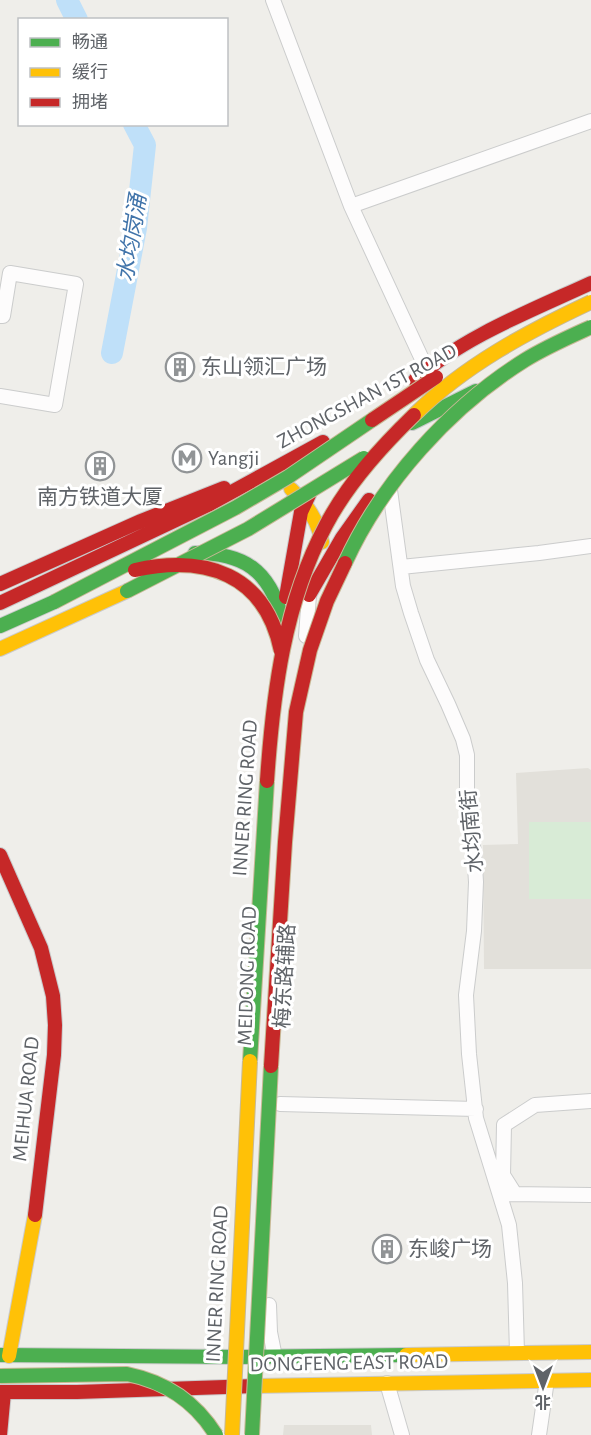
<svg xmlns="http://www.w3.org/2000/svg" width="591" height="1435" viewBox="0 0 591 1435" font-family="'Alegreya Sans','Noto Sans SC',sans-serif">
  <style>
    .education { fill: #e2e0da }
    .green { fill: #d8ebd6 }
    .lines { fill: none; stroke-linecap: round; stroke-linejoin: round }
    .river { stroke: #bfe0f9; stroke-width: 22 }
    .street-casing { stroke: #cbcccc; stroke-width: 16 }
    .fast-casing { stroke: #cacacb; stroke-width: 16 }
    .slow-casing { stroke: #cacacb; stroke-width: 16 }
    .jam-casing { stroke: #cacacb; stroke-width: 16 }
    .street { stroke: #fdfcfc; stroke-width: 14 }
    .fast { stroke: #4caf50; stroke-width: 14 }
    .slow { stroke: #ffc107; stroke-width: 14 }
    .jam { stroke: #c62828; stroke-width: 14 }
    .fast-bridge-casing { stroke: #c8b996; stroke-width: 16; stroke-linecap: butt }
    .slow-bridge-casing { stroke: #c8b996; stroke-width: 16; stroke-linecap: butt }
    .jam-bridge-casing { stroke: #c8b996; stroke-width: 16; stroke-linecap: butt }
    .fast-bridge { stroke: #4caf50; stroke-width: 14 }
    .slow-bridge { stroke: #ffc107; stroke-width: 14 }
    .jam-bridge { stroke: #c62828; stroke-width: 14 }
    .labels { text-anchor: middle; dominant-baseline: central; stroke-width: 6; stroke-linejoin: round; paint-order: stroke }
    .poi-label { font-size: 21px; fill: #5f6368; stroke: #fff; text-anchor: start }
    .street-label { font-size: 21px; fill: #5f6368; stroke: #fff }
    .water-label { font-size: 22px; font-style: italic; fill: #4174aa; stroke: #fff }
  </style>
  <rect width="100%" height="100%" fill="#efeeea"/>
  <path class="education" d="M588,768L591,770V969H484L483,845L518,844L516,773Z
    M284,1425H371L372,1435H283Z"/>
  <path class="green" d="M529,822H591V899H529Z"/>
  <g class="lines">
    <path class="river" d="M67,0L77,20
      M112,353L136,228L145,145L134,124"/>
    <g class="street-casing">
      <path id="street" d="M273,0L351,206L427,370
        M351,206L591,121
        M0,316H3L10,273L76,284L55,405L0,396
        M390,490L403,586L411,613L427,660L448,704L463,739L467,755V821L474,851L476,882L474,931L466,995L469,1054L476,1118L509,1225L515,1283L517,1353
        M401,567L539,553L591,546
        M306,636L309,595
        M280,1104L476,1109
        M506,1194L591,1195
        M515,1194L503,1175L504,1125L535,1105L591,1101
        M269,1305L270,1332L275,1357
        M387,1383L402,1435
        M539,1435L547,1380"/>
    </g>
    <g class="fast-casing">
      <path id="fast" d="M412,423L476,391
        M195,553C244,553 269,570 282,618
        M0,626L54,602
        M0,1355L242,1357L406,1355"/>
    </g>
    <g class="slow-casing">
      <path id="slow" d="M291,489C307,504 318,520 322,542
        M0,649L127,591
        M406,1355L591,1352
        M9,1356L35,1215
        M255,1386L591,1380"/>
    </g>
    <g class="jam-casing">
      <path id="jam" d="M415,380C460,338 535,309 591,283
        M0,584L141,521L224,488
        M309,595L342,538L369,500
        M286,597L301,512L309,495
        M0,603L208,505L323,442
        M0,855L41,948L53,996L55,1025L54,1055L35,1215
        M0,1392H77L255,1386
        M0,1435L4,1392"/>
    </g>
    <use href="#street" class="street"/>
    <use href="#fast" class="fast"/>
    <use href="#slow" class="slow"/>
    <use href="#jam" class="jam"/>
    <g class="fast-bridge-casing">
      <path id="fast-bridge" d="M345,563C382,482 450,407 525,360C546,347 569,337 591,327
        M127,591L248,529L364,458
        M54,602L235,508L288,477L372,420
        M250,1061L267,781
        M0,1376L127,1374C166,1382 195,1401 216,1435
        M252,1435L271,1066"/>
    </g>
    <g class="slow-bridge-casing">
      <path id="slow-bridge" d="M414,415C465,365 527,332 591,302
        M232,1435L250,1061"/>
    </g>
    <g class="jam-bridge-casing">
      <path id="jam-bridge" d="M372,420L436,377
        M135,570C205,555 265,573 281,651
        M267,781C273,693 284,604 326,525C348,483 381,447 414,415
        M271,1066L285,842L296,712L310,650L327,601L345,563"/>
    </g>
    <use href="#fast-bridge" class="fast-bridge"/>
    <use href="#slow-bridge" class="slow-bridge"/>
    <use href="#jam-bridge" class="jam-bridge"/>
  </g>
  <defs>
    <g id="building-ring" transform="scale(1.5)"><circle r="9.5" fill="#fff" stroke="#919496" stroke-width="1.5"/><path d="M-4-6H4V6H1V3H-1V6H-4ZM-2.5-4.3h1.7v1.8h-1.7ZM.8-4.3h1.7v1.8H.8ZM-2.5-1h1.7V.8h-1.7ZM.8-1h1.7V.8H.8Z" fill="#919496"/></g>
    <g id="metro-ring" transform="scale(1.5)"><circle r="9.5" fill="#fff" stroke="#919496" stroke-width="1.5"/><path d="M-5.5 5V-5H-3L0 0L3-5H5.5V5H3V-.5L0 4L-3-.5V5Z" fill="#919496"/></g>
  </defs>
  <g fill-rule="evenodd">
    <use href="#building-ring" x="180" y="367"/>
    <use href="#metro-ring" x="187" y="458"/>
    <use href="#building-ring" x="100" y="466"/>
    <use href="#building-ring" x="387" y="1249"/>
  </g>
  <g class="labels">
    <g class="poi-label">
      <text x="201" y="367">东山领汇广场</text>
      <text x="208" y="458">Yangji</text>
      <text x="100" y="497" text-anchor="middle">南方铁道大厦</text>
      <text x="408" y="1249">东峻广场</text>
    </g>
    <g class="street-label">
      <text transform="translate(367 396) rotate(-28)">ZHONGSHAN 1ST ROAD</text>
      <text transform="translate(245 798) rotate(-86)">INNER RING ROAD</text>
      <text transform="translate(472 831) rotate(-95)">水均南街</text>
      <text transform="translate(247 976) rotate(-88)">MEIDONG ROAD</text>
      <text transform="translate(285 976) rotate(-87)">梅东路辅路</text>
      <text transform="translate(26 1099) rotate(-84)">MEIHUA ROAD</text>
      <text transform="translate(217 1284) rotate(-87)">INNER RING ROAD</text>
      <text transform="translate(349 1363) rotate(-1)">DONGFENG EAST ROAD</text>
    </g>
    <g class="water-label">
      <text transform="translate(132 238) rotate(-81)">水均岗涌</text>
    </g>
  </g>
  <rect x="18" y="18" width="210" height="108" fill="#ffffff" stroke="#bfc1c3" stroke-width="1.5"/>
  <rect x="30" y="38" width="30" height="9" fill="#4caf50" stroke="#bfc1c3" stroke-width="1.5"/>
  <text x="72" y="48" font-size="18" fill="#5f6368">畅通</text>
  <rect x="30" y="68" width="30" height="9" fill="#ffc107" stroke="#bfc1c3" stroke-width="1.5"/>
  <text x="72" y="78" font-size="18" fill="#5f6368">缓行</text>
  <rect x="30" y="98" width="30" height="9" fill="#c62828" stroke="#bfc1c3" stroke-width="1.5"/>
  <text x="72" y="108" font-size="18" fill="#5f6368">拥堵</text>
  <g transform="translate(543 1387) rotate(180)" stroke="#ffffff" stroke-width="4.5" paint-order="stroke">
  <path d="M0-4.5L10 22L0 15L-10 22Z" fill="#5f6368"/>
  <text y="-9" font-size="16" font-weight="bold" text-anchor="middle" fill="#5f6368">北</text>
  </g>
</svg>
